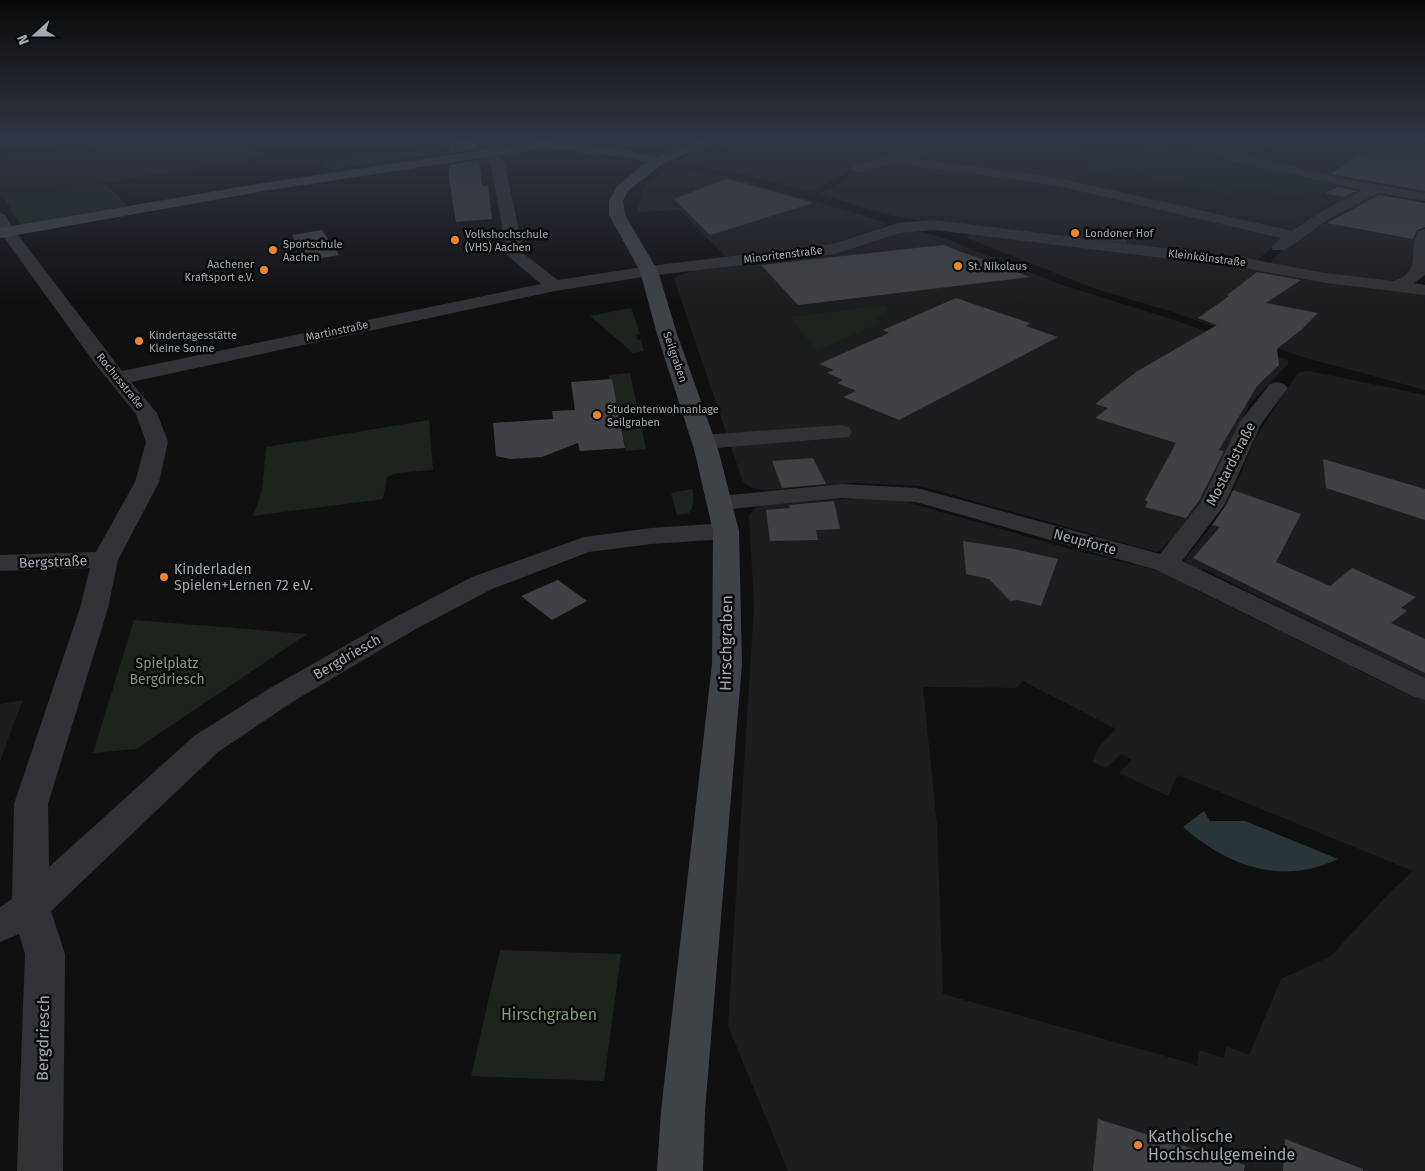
<svg xmlns="http://www.w3.org/2000/svg" width="1425" height="1171" viewBox="0 0 1425 1171" font-family="'Fira Sans',sans-serif">
  <style>
    .built { fill: #1c1d1e; fill-rule: evenodd }
    .green { fill: #1d241d }
    .water { fill: #2a353a }
    .building { fill: #3f4144 }
    .lines { fill: none; stroke-linecap: round; stroke-linejoin: round }
    .street { fill: #313336; fill-rule: evenodd }
    .secondary { fill: #3f4246; fill-rule: evenodd }
    .poi-dot { fill: #ee852b; stroke: #0b0b0c; stroke-width: 2 }
    .labels { text-anchor: middle; dominant-baseline: central; stroke-width: 5; stroke-linejoin: round; paint-order: stroke }
    .far-poi-label { font-size: 11px; fill: #a1aab2; stroke: #0b0b0c; text-anchor: start }
    .far-street-label { font-size: 11px; fill: #a1aab2; stroke: #0b0b0c }
    .street-label { font-size: 14px; fill: #a1aab2; stroke: #0b0b0c }
    .poi-label { font-size: 14px; fill: #a1aab2; stroke: #0b0b0c; text-anchor: start }
    .park-label { font-size: 14px; fill: #7e9d78; stroke: #0b0b0c }
    .near-street-label { font-size: 16px; fill: #a1aab2; stroke: #0b0b0c }
    .near-park-label { font-size: 16px; fill: #7e9d78; stroke: #0b0b0c }
    .near-poi-label { font-size: 16px; fill: #a1aab2; stroke: #0b0b0c; text-anchor: start }
  </style>
  <rect width="100%" height="100%" fill="#101011"/>
  <path class="built" d="M111,141H247L266,157L4,199L0,194V160Z
    M595,141H677L656,147L630,149L608,146Z
    M743,141H947L860,166L816,189L806,190L744,174L681,164L677,161L708,147Z
    M964,141H1190L1362,191L1291,233L1048,178L903,158Z
    M1203,141H1425V195L1362,184L1238,154Z
    M888,161L1067,185L1284,237L1256,261L928,222L893,216L819,194L869,168Z
    M672,168L735,178L888,223L883,227L829,245L726,257L680,210L637,212L643,189L666,169Z
    M1381,193L1411,198L1422,203L1421,231L1414,262L1410,269L1395,281L1379,282L1269,263L1290,243L1321,222L1376,194Z
    M914,230L941,237L1059,284L1168,318L1288,360V364L1249,405L1225,460L1203,504L1161,550L1156,552L920,486L853,483L766,490L753,488L743,482L674,279L677,276L693,271L838,253L896,233Z
    M977,233L1185,257L1425,294V390L1303,357L1175,313L1093,288L967,238L969,234Z
    M1309,371L1425,395V678L1203,569L1198,572L1185,561L1187,556L1225,510L1257,435L1298,373Z
    M869,497L903,501L1070,549L1172,574L1197,586L1193,589L1273,628L1277,625L1289,630L1285,634L1339,661L1344,657L1357,663L1353,668L1418,699L1425,697V1171H788L728,1026L754,606L749,516L754,509L765,505ZM1023,681L1116,729L1100,745L1092,762L1106,768L1121,754L1132,760L1119,773L1168,796L1178,775L1413,871L1391,891L1331,956L1281,979L1249,1055L1226,1046L1224,1058L1199,1050L1197,1065L943,994L937,826L923,687L1016,688Z
    M23,700L12,728L0,762V704Z"/>
  <path class="green" d="M1128,141L1164,149L1178,142H1187L1198,148L1230,160L1339,186L1316,197L1335,202L1329,205L1248,187L1235,191L1231,195L1137,173L1127,178L1083,170L1093,162L1047,154L1053,147Z
    M439,148L445,152L330,170L322,163Z
    M104,183L128,206L21,225L4,199Z
    M884,305L889,310L875,317L883,322L816,351L791,317Z
    M631,308L640,334L636,335L638,340H641L644,351L633,353L590,316Z
    M630,373L637,406L617,407L609,375Z
    M429,420L433,470L397,473L387,477L383,499L253,516L262,491L266,447Z
    M640,420L646,449L626,451L622,431L633,430L631,421Z
    M692,489C695,498 694,505 689,513L677,515L671,493Z
    M134,620L307,634L136,749L93,753Z
    M500,950L621,954L604,1081L471,1076Z"/>
  <path class="water" d="M1101,227L1129,230L1127,243L1098,240Z
    M1204,811L1210,821H1245L1338,859C1281,886 1228,866 1183,827Z"/>
  <path class="building" d="M450,141H476L477,149L450,153Z
    M1377,143L1425,144V191L1331,174Z
    M479,160L482,186L488,185L492,219L456,222L449,179V165Z
    M725,179L740,182L813,203L710,235L674,199Z
    M1338,187L1357,191L1344,197L1325,193Z
    M1379,195L1425,203V227L1417,230L1413,239L1327,223Z
    M322,230L339,255L305,261L292,235Z
    M943,245L1030,277L798,305L761,265Z
    M1257,272L1301,280L1266,303L1318,313L1301,330L1277,349L1279,365L1257,386L1219,450L1224,451L1199,501L1186,518L1145,507L1148,502L1145,500L1176,443L1095,418L1108,408L1095,404L1136,372L1217,325L1198,318L1229,296L1227,295Z
    M956,298L1030,323L1026,326L1058,337L899,420L843,397L856,391L837,383L843,380L827,373L834,370L819,364L889,333L883,330Z
    M612,379L625,448L580,451L578,443L542,457L510,459L496,456L493,423L553,419L552,411L575,410L571,382Z
    M813,458L826,484L782,488L772,461Z
    M1323,459L1425,489V520L1326,488Z
    M1233,490L1301,514L1276,562L1330,586L1352,568L1416,597L1401,608L1407,611L1391,623L1425,639V673L1193,558L1220,527L1212,525L1226,505Z
    M834,501L840,529L816,530L818,540L770,541L766,510L790,508L789,505Z
    M963,541L1014,549L1058,559L1041,606L1017,600L1010,601L989,579L966,574Z
    M558,580L587,601L552,620L521,596Z
    M1098,1119L1245,1165L1244,1171H1093Z
    M1285,1139L1363,1169V1171H1283Z"/>
  <g class="lines">
    <path class="street" d="M509,141H523L532,147L530,150H520Z
      M942,141H961L960,144L911,158L1054,177L1292,231L1322,211L1362,190L1229,160L1192,144L1191,141H1207L1238,154L1345,179L1425,193V201L1379,193L1332,217L1285,250H1273L1271,247L1281,238L1054,185L892,163L858,173L851,169L853,166Z
      M487,149L492,150L504,161L524,254L558,280L649,266L832,244L898,223L934,220L1245,258L1326,273L1393,281C1425,270 1406,250 1419,231L1425,229V275L1414,283L1425,285V295L1326,283L1245,268L934,230L900,233L835,254L649,276L555,291L131,382L157,413L168,442L159,482L118,560L108,608L48,804L49,867L194,736L272,687L394,618L472,577L584,537L651,528L726,523L735,526L739,531L735,536L726,539L651,544L589,552L492,589L414,630L294,701L218,752L51,911L65,954L63,1171H17L25,954L19,934L0,942V907L12,899L14,804L80,608L90,568L0,571V555L96,552L135,482L146,442L136,414L96,365L0,232V213L5,215L15,231L122,371L541,284L508,256L490,162L480,153Z
      M1277,382L1284,384L1288,388L1261,424L1225,504L1182,561L1425,678V700L1414,697L1157,570L916,502L842,498L720,510L711,508L708,503L711,498L720,496L842,484L917,488L1160,554L1201,502L1239,423L1270,384Z
      M841,425L849,427L852,432L849,437L704,449L696,447L693,442L696,437L704,435Z"/>
    <path class="secondary" d="M543,141L624,149L656,157L695,141H711L710,144L662,164L628,191L623,201L625,215L658,271L677,334L718,449L739,531L742,664L705,1111L703,1171H657L661,1111L712,664L713,531L694,449L657,334L640,271L609,215V201L617,186L646,162L624,157L546,148L264,191L0,238V228L264,183Z"/>
  </g>
  <linearGradient id="sky" x2="0" y2="1"><stop stop-color="#090909"/><stop offset="0.46" stop-color="#313743"/><stop offset="1" stop-color="#313743" stop-opacity="0"/></linearGradient>
  <rect width="1425" height="304" fill="url(#sky)"/>
  <g class="poi-dot">
    <circle cx="1075" cy="233" r="5"/>
    <circle cx="455" cy="240" r="5"/>
    <circle cx="273" cy="250" r="5"/>
    <circle cx="958" cy="266" r="5"/>
    <circle cx="264" cy="270" r="5"/>
    <circle cx="139" cy="341" r="5"/>
    <circle cx="597" cy="415" r="5"/>
    <circle cx="164" cy="577" r="5"/>
    <circle cx="1138" cy="1145" r="5"/>
  </g>
  <g class="labels">
    <g class="far-poi-label">
      <text x="1085" y="233">Londoner Hof</text>
      <text x="465" y="234">Volkshochschule<tspan x="465" dy="13">(VHS) Aachen</tspan></text>
      <text x="283" y="244">Sportschule<tspan x="283" dy="13">Aachen</tspan></text>
      <text x="254" y="264" text-anchor="end">Aachener<tspan x="254" dy="13">Kraftsport e.V.</tspan></text>
      <text x="968" y="266">St. Nikolaus</text>
      <text x="149" y="335">Kindertagesstätte<tspan x="149" dy="13">Kleine Sonne</tspan></text>
      <text x="607" y="409">Studentenwohnanlage<tspan x="607" dy="13">Seilgraben</tspan></text>
    </g>
    <g class="far-street-label">
      <text transform="translate(783 255) rotate(-7)">Minoritenstraße</text>
      <text transform="translate(1207 258) rotate(7)">Kleinkölnstraße</text>
      <text transform="translate(337 331) rotate(-12)">Martinstraße</text>
      <text transform="translate(675 357) rotate(71)">Seilgraben</text>
      <text transform="translate(120 381) rotate(51)">Rochusstraße</text>
    </g>
    <g class="street-label">
      <text transform="translate(1231 464) rotate(-63)">Mostardstraße</text>
      <text transform="translate(1085 542) rotate(15)">Neupforte</text>
      <text transform="translate(53 562) rotate(-2)">Bergstraße</text>
      <text transform="translate(347 657) rotate(-30)">Bergdriesch</text>
    </g>
    <g class="poi-label">
      <text x="174" y="569">Kinderladen<tspan x="174" dy="16">Spielen+Lernen 72 e.V.</tspan></text>
    </g>
    <g class="park-label">
      <text x="167" y="663">Spielplatz<tspan x="167" dy="16">Bergdriesch</tspan></text>
    </g>
    <g class="near-street-label">
      <text transform="translate(726 643) rotate(-89)">Hirschgraben</text>
      <text transform="translate(43 1038) rotate(-89)">Bergdriesch</text>
    </g>
    <g class="near-park-label">
      <text x="549" y="1014">Hirschgraben</text>
    </g>
    <g class="near-poi-label">
      <text x="1148" y="1136">Katholische<tspan x="1148" dy="18">Hochschulgemeinde</tspan></text>
    </g>
  </g>
  <g transform="translate(35 35) rotate(249)" stroke="#0b0b0c" stroke-width="4" paint-order="stroke">
  <path d="M0-4L9 19L0 12L-9 19Z" fill="#a1aab2"/>
  <text y="-8" font-size="14" font-weight="bold" text-anchor="middle" fill="#a1aab2">N</text>
  </g>
</svg>
